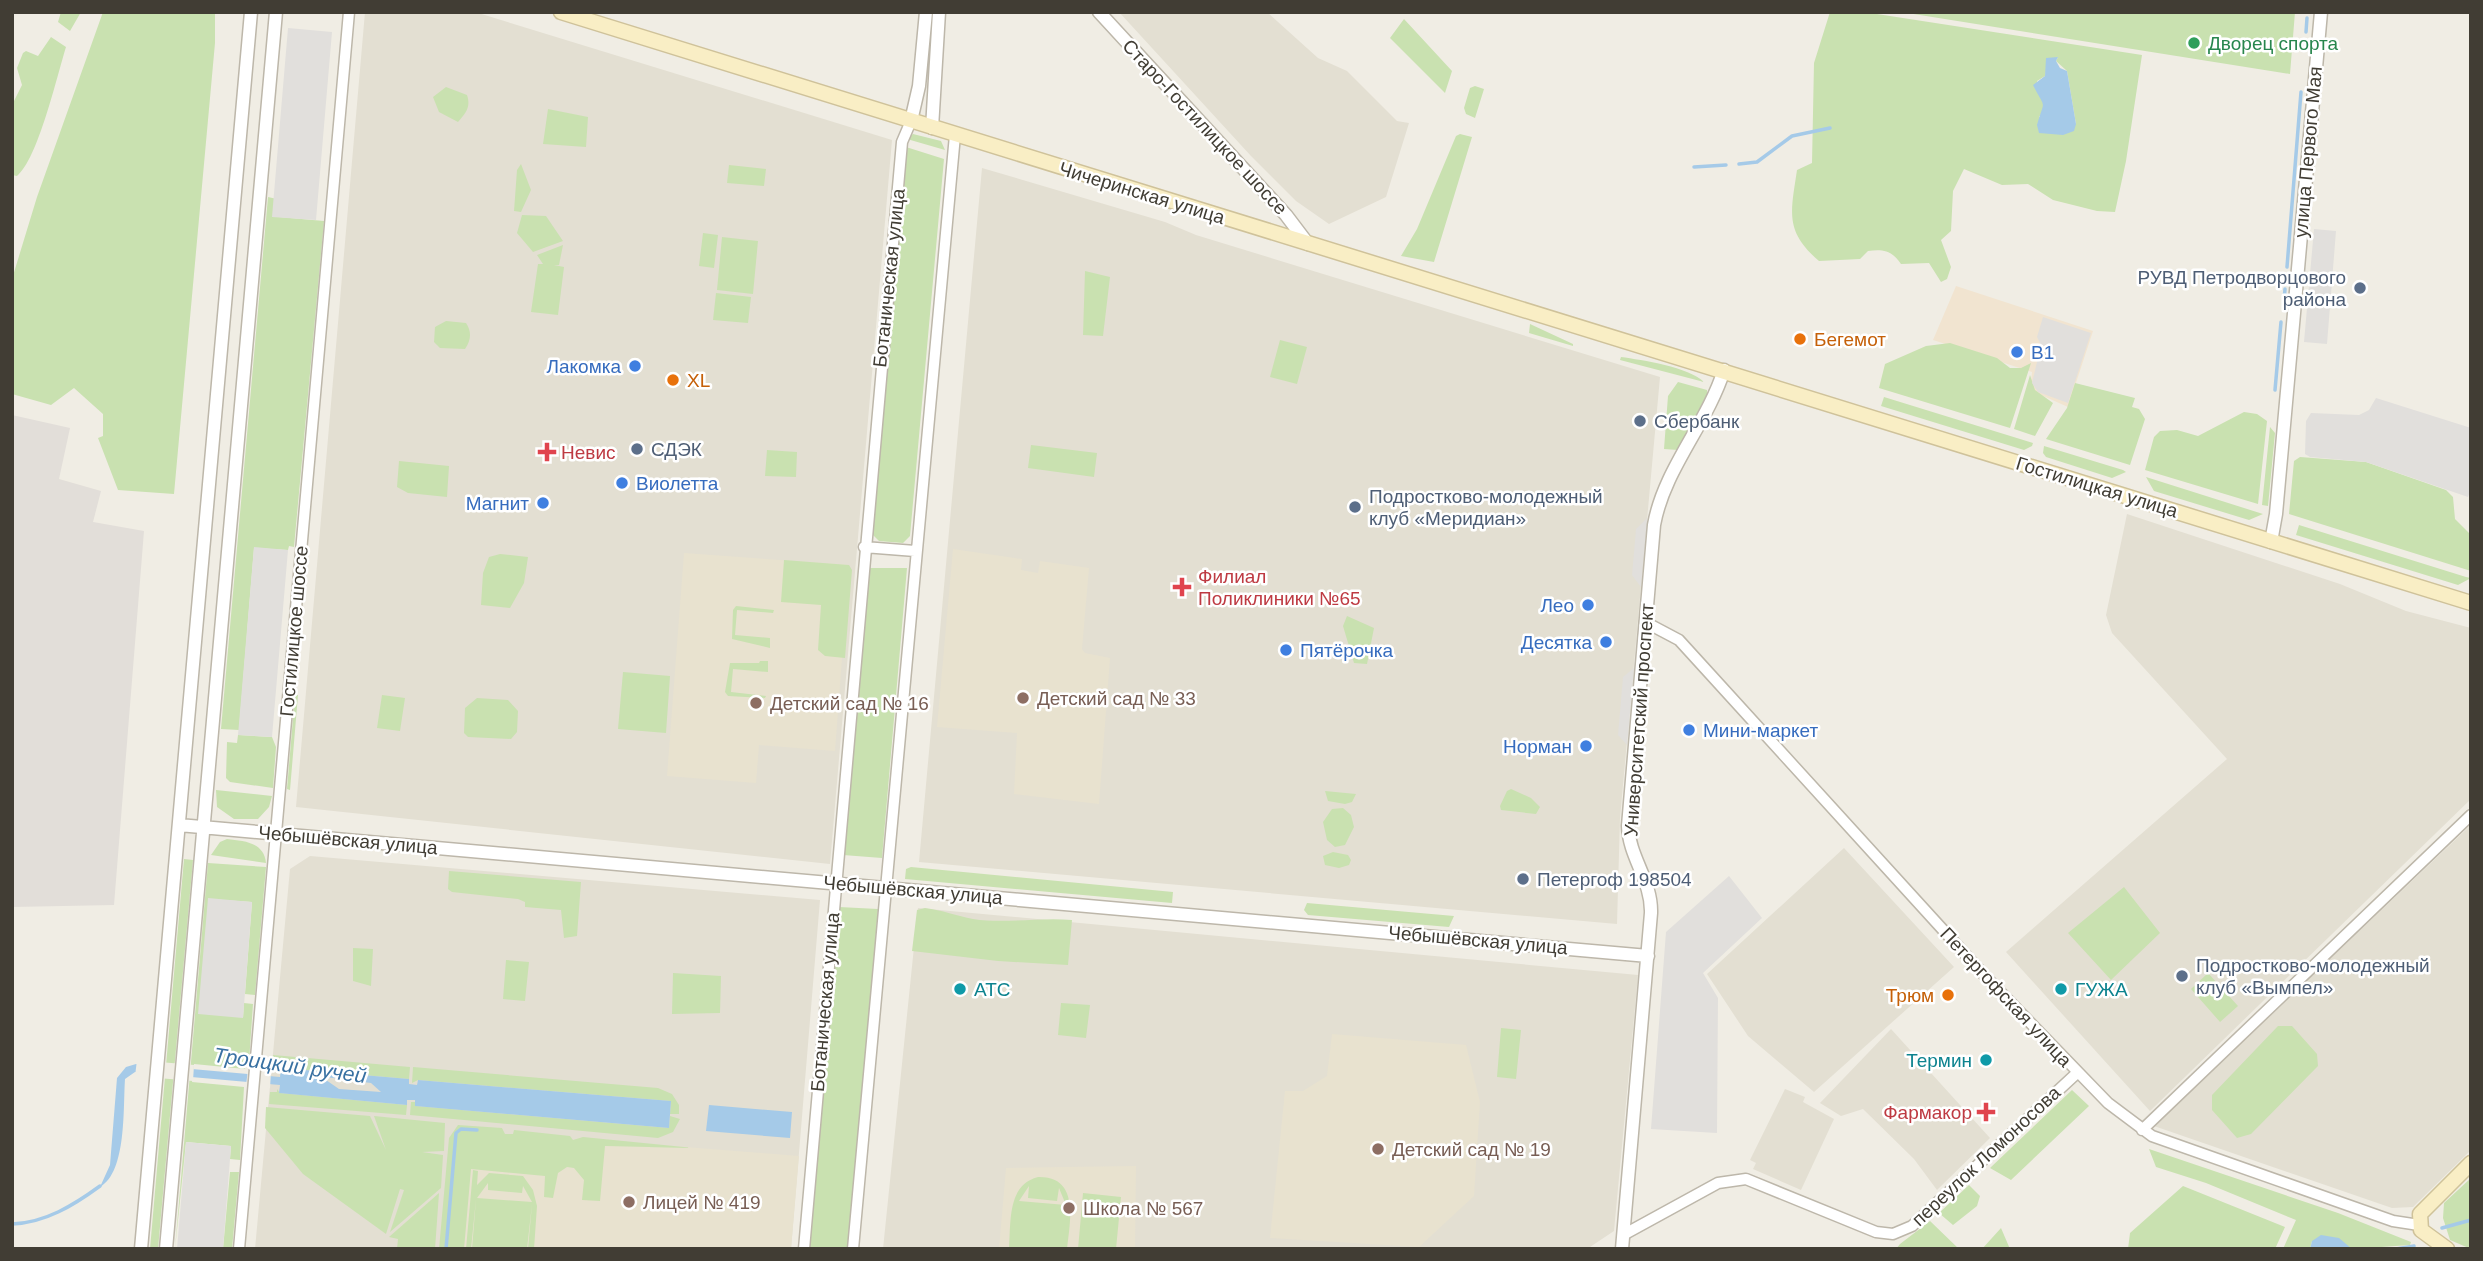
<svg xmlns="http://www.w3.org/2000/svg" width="2483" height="1261" viewBox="0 0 2483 1261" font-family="Arial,sans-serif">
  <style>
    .residential { fill: #e3dfd2 }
    .commercial { fill: #f1e4d0 }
    .industrial { fill: #e2ded9 }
    .education { fill: #e8e2cf }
    .green { fill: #c9e1b0; fill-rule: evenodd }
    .parking { fill: #e1dfdc }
    .water { fill: #a5cae8; fill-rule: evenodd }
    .pier { fill: #f0ede4 }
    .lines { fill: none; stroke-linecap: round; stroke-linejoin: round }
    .stream { stroke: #a5cae8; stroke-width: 3.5 }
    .minor-casing { stroke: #bdb7aa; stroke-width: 13 }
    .tertiary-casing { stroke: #bdb7aa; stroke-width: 15 }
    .secondary-casing { stroke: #cfc29a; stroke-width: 17 }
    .minor { stroke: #fff; stroke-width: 10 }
    .tertiary { stroke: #fff; stroke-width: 12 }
    .secondary { stroke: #f9eec5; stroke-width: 14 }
    .leisure-dot { fill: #2e9e5b; stroke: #fff; stroke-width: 2.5 }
    .service-dot { fill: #5c6f8a; stroke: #fff; stroke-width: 2.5 }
    .food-dot { fill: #e8710a; stroke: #fff; stroke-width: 2.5 }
    .shop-dot { fill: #3f7fe0; stroke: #fff; stroke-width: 2.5 }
    .health-dot { fill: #e0444e; stroke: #fff; stroke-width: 2.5 }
    .education-dot { fill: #8d6e63; stroke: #fff; stroke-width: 2.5 }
    .culture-dot { fill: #0f9aa8; stroke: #fff; stroke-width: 2.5 }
    .labels { text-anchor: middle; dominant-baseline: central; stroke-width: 5; stroke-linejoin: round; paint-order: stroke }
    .leisure-label { font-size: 19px; fill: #27864d; stroke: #fff; text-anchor: start }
    .street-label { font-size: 19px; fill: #413d34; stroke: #fff }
    .service-label { font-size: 19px; fill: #4e5e75; stroke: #fff; text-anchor: start }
    .food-label { font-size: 19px; fill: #c56008; stroke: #fff; text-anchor: start }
    .shop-label { font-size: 19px; fill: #366cbe; stroke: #fff; text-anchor: end }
    .health-label { font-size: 19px; fill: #be3a42; stroke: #fff; text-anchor: start }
    .education-label { font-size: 19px; fill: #785e54; stroke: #fff; text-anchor: start }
    .culture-label { font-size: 19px; fill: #0d838f; stroke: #fff; text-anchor: start }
    .water-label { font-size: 21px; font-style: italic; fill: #3971a2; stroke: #fff }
  </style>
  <rect width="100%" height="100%" fill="#f0ede4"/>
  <path class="residential" d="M365,12H475L892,140L830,864L296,807Z
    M1119,12H1267L1318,58L1347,71L1397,121L1409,123L1386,197L1329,224L1296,201L1251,156Z
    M982,168L1165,222L1196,235L1660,377L1620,818L1617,924L919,862Z
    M2127,514L2340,584L2406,611L2471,628V799L2150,1111L2006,952L2227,759L2112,633L2106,615Z
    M2471,825V1150L2413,1207L2392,1208L2154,1126Z
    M1844,848L1954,967L1814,1092L1748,1036L1707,974Z
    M310,856L820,900L791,1249H255L290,869Z
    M918,908L1638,975L1614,1231L1587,1249H883Z
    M1891,1029L1990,1138L1937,1190L1914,1159L1863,1109L1841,1116L1820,1103Z
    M1785,1089L1805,1097L1803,1102L1834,1119L1801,1190L1753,1169L1756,1163L1750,1160Z"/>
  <path class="commercial" d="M1956,286L2093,331L2068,407L2030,390L2032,372L1933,340Z"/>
  <path class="industrial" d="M12,415L70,428L59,479L101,491L93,522L144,531L114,905L12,907Z"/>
  <path class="education" d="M953,549L1022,559L1021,570L1038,573L1040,561L1089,568L1082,649L1085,653L1110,658L1099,804L1014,794L1017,733L937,727Z
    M684,553L849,565L835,751L759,745L756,783L667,776Z
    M1332,1034L1466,1045L1480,1102L1474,1196L1419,1247L1270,1238L1285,1091H1303L1327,1076Z
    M469,1137L660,1145L799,1156L791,1249H460Z
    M1136,1166L1135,1249H999L1006,1168Z"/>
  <path class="green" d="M61,12H81L70,31L58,22Z
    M103,12H215V43L174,494L118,490L98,438L103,436V414L74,388L51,405L12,394V279L37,197Z
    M1830,12H1864L2142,55L2126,161L2115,212L2097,211L2053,200L2028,184L2002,185L1964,169L1953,191L1951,231L1941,240L1951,267L1947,279L1941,282L1929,263L1901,264C1892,251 1884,249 1868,251L1860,259L1819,261C1784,231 1791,212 1797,170L1812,163L1814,63ZM2058,57L2056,61L2067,71L2076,124L2039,117L2045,109L2037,81L2045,76L2047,66Z
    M1901,12H2295L2290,74Z
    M1404,19L1452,71L1445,93L1390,38Z
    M51,37L66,47C57,76 38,159 17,176L12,175V105L22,85L17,68L23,53L26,51L38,56Z
    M1475,86L1484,89L1475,118L1466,114L1464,108L1470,88Z
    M446,87L467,95C471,107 466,113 458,122L439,112L433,97Z
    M548,109L588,117L586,147L543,144Z
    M913,134L941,141L945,150L907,139Z
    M1460,134L1472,137L1434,262L1401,256L1417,229L1456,136Z
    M906,147L944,159L910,536L903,543L879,541L871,533Z
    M521,164L531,190L521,212L514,211L517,170Z
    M729,165L766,169L764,186L727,183Z
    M268,197L277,199L279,217L324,221L294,547L289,546L288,550L254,548L239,730L221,729Z
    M522,215L546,216L563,241L533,252L517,233Z
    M703,233L718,235L714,268L699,266Z
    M722,237L758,241L753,294L717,290Z
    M563,245L559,265H554L564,267L558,315L531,312L538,264H543L537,255Z
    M1085,271L1110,277L1103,336L1083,335Z
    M716,293L751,297L748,323L713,320Z
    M446,321L466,323C472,332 471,340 465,349L440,348L434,342L435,327Z
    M1530,324L1573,344V346L1529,333Z
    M1280,340L1307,347L1297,384L1270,377Z
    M1950,343L1997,358L2010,368H2021L2031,363L2010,428L1879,388L1885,364L1926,346Z
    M1621,357C1642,360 1689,367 1704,382L1620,360Z
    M2030,375L2035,390L2053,403L2035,436L2014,429Z
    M1678,382L1707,390V394L1678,450L1664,449L1668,396Z
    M2075,383L2135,398L2132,407L2139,409L2145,419L2130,465L2046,439L2067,408Z
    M1884,397L2033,443L2032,446L2024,450L1881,406Z
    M2244,412L2257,414L2267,421L2258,504L2145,470L2154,437L2160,431L2177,430L2198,436Z
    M2270,427L2275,433L2268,506L2262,505Z
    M1031,445L1097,453L1094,477L1028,468Z
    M2044,446L2123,470L2126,472L2112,478L2046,457L2043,453Z
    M767,450L797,452L796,477L765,476Z
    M2300,457L2366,462L2446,490L2453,497L2455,519L2471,535V571L2289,514L2294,461Z
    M399,461L449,466L447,497L408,493L397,487Z
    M2146,477L2263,514L2249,520L2154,491Z
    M2299,525L2466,577L2471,578L2458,585L2296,535Z
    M500,554L528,557L524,583L510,608L481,605L483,573L489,557Z
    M784,560L849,565L852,570L845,658L825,656L818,650L821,605L781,602Z
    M868,568H907L882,858L843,855Z
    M736,606L774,610L773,613L737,610L735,635L770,638V648L732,639L733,610Z
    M1347,616L1374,628L1367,664L1354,663L1343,626Z
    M760,661H768V672L733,669L731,692L766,696L765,698L728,696L725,692L730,663H759Z
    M623,672L670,676L666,733L618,729Z
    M295,695H298L290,790L287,789Z
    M382,695L405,698L400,731L377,728Z
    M477,698L508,700L518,711L517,732L511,739L468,737L464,733L465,708Z
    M238,735L272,737L276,747L273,788L230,782L226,778L227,742L237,743Z
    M1511,789L1531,798L1540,807L1536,814L1501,810L1500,806L1507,791Z
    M216,790L272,796L269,807L258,819H234L217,807Z
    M1325,791L1356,794L1352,802L1345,804L1328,801Z
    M1343,808L1351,815L1354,827L1345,845L1335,847L1327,840L1323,822L1332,809Z
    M227,839C244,841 264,842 266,863L211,855L220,842Z
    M1333,852L1348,855L1351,860L1349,865L1339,868L1325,865L1323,856Z
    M184,859L193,860L158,1249H150Z
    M208,863L266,867L255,995L245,994L252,902L208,899L243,1018L244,1003L253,1004L249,1062H246L245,1069L194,1064L192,1082L244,1087L240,1160L230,1159L231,1146L186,1142L175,1249Z
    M911,867L1173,892L1172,903L905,879L906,869Z
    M449,871L581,882L577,936L564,938L561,910L525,907V902L518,899L452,892L448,889Z
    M2124,887L2160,933L2111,980L2068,933Z
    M1307,903L1454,916L1449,927L1308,915L1304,910Z
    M839,907L878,909L848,1249H809Z
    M925,908C942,910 957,916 973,919C1005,924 1039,917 1072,920L1068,965L998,961L912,951L917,910Z
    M353,948L373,949L371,986L353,981Z
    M506,960L529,962L525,1001L503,999Z
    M673,973L721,976L720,1013L672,1014Z
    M2208,973L2238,1006L2220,1022L2191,989Z
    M1061,1003L1090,1005L1086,1038L1058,1035Z
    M2278,1026H2292L2317,1054L2318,1066L2251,1134L2237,1138L2212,1110V1095Z
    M1501,1028L1521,1030L1516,1079L1497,1077Z
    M273,1055L410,1067L409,1079L282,1068L279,1072V1069L272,1068Z
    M413,1067L658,1088L672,1094L679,1105V1114H670L671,1101L418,1080L412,1083Z
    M277,1089L280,1093L407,1105L406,1115L269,1104L270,1092H277Z
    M2072,1090L2089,1106L2011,1180L1990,1168Z
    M411,1102H416V1106L669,1128L670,1116L680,1119L673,1132L658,1138L410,1115Z
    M266,1107L370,1116L386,1150L374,1116L445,1123L444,1151L422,1152L443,1155L441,1188L390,1232L404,1190L400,1189L386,1234L303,1174L265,1128Z
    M458,1125L502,1128L505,1134H513L514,1130L570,1136L573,1140L583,1137L694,1148L605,1146L600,1201L582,1200L584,1180L574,1168L567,1167L558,1173L553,1198L544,1197L545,1176L471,1169L464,1249H439L449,1138Z
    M2149,1149L2338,1213L2411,1242L2410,1245L2353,1249L2312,1241L2310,1249H2283L2296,1220L2206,1183L2156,1167Z
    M473,1170L478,1171L477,1185L489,1173L523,1176L533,1190L537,1206L534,1249H528L532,1204L527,1249H472L476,1199L471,1249H466ZM488,1183V1190L522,1193L523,1186L532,1202L477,1198Z
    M230,1172H239L232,1249H223Z
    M1038,1177C1080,1176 1070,1221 1067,1249H1009C1011,1222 1007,1185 1038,1177ZM1029,1186L1028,1198L1057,1201L1059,1188L1066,1205L1019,1201Z
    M2471,1178V1249L2450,1240L2443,1218L2444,1203Z
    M1969,1185L1980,1196L1977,1206L1953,1225L1939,1213Z
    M2183,1186L2285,1227L2275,1249H2128L2130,1233Z
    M439,1193L435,1249H397L398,1239L389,1237Z
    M1083,1193L1121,1197L1116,1249H1078Z
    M1930,1221L1959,1249H1896L1900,1244Z
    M2001,1228L2010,1249H1982Z"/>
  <path class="parking" d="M288,28L332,32L316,220L272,217Z
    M2314,229L2336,231L2327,344L2304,342Z
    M2043,317L2091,333L2068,403L2038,392L2032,383L2041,345L2037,337Z
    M2376,398L2471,428V489L2468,497L2366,462L2310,457L2305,454L2306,421L2311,413L2359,415L2369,410Z
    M1647,518L1641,587L1632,575L1636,529Z
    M254,547L288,550L272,737L238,735Z
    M1634,668L1627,745L1618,735L1623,677Z
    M1729,876L1762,918L1703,973L1718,998L1717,1133L1651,1129L1666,932Z
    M208,898L252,902L243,1018L198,1014Z
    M186,1142L231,1146L223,1249H177Z"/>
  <path class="water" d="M2058,57L2056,61L2060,68L2067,71L2076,124L2074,131L2063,135L2039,133L2037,125C2045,97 2046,111 2033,85L2045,76L2046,58Z
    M136,1064L280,1077L281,1068L409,1079V1084L417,1085L418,1080L671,1101L669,1128L415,1106V1100H407V1105L279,1093L280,1085L135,1072L125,1079C123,1107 127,1172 100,1187L110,1165L117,1078L126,1067ZM318,1076L371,1083L381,1092L339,1089L326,1080L308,1077Z
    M709,1105L792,1112L790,1138L706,1131Z
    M2321,1235L2339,1238L2352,1249H2310L2312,1241Z"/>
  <path class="pier" d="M137,1060L194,1065L193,1081L135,1076Z
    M248,1070L271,1072L270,1088L246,1085Z"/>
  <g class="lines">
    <path class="stream" d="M2306,32L2307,18
      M1739,164L1757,162L1792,136L1830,128
      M1694,167L1726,165
      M2287,267L2301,92
      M2284,301L2285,289
      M2275,390L2281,322
      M12,1224C45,1223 74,1205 100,1186
      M2442,1228L2471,1220
      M446,1249L456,1133L461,1129L477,1130
      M2396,1249L2414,1246"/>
    <g class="minor-casing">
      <path id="minor" d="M864,547L915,551
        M1645,622L1679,640L1985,976L2108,1103L2152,1136L2393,1221L2419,1225
        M2142,1130L2471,815
        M1623,1235L1718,1183L1746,1179L1876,1232L1893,1234L1912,1226L2077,1073
        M239,1249L349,12
        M804,1249L902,142L911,121
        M853,1249L955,135"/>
    </g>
    <g class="tertiary-casing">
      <path id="tertiary" d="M1099,12L1286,215L1308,244
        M911,121L919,86L926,12
        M932,128L939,12
        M2271,542L2276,514L2321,12
        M179,825L1648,956
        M141,1249L251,12
        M166,1249L276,12
        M1622,1249L1651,913C1652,881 1629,857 1628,826L1654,525C1664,469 1707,424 1724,370"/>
    </g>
    <g class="secondary-casing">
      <path id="secondary" d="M561,12L2471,603
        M2447,1249L2421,1230L2420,1214L2471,1163"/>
    </g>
    <use href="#minor" class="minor"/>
    <use href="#tertiary" class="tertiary"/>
    <use href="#secondary" class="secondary"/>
  </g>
  <circle class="leisure-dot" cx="2194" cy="43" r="7"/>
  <g class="service-dot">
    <circle cx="2360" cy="288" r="7"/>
    <circle cx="1640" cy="421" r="7"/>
    <circle cx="637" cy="449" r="7"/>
    <circle cx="1355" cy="507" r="7"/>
    <circle cx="1523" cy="879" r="7"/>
    <circle cx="2182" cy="976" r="7"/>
  </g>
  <g class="food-dot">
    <circle cx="1800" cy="339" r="7"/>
    <circle cx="673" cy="380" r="7"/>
    <circle cx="1948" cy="995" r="7"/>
  </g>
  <g class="shop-dot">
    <circle cx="2017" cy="352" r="7"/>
    <circle cx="635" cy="366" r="7"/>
    <circle cx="622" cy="483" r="7"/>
    <circle cx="543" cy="503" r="7"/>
    <circle cx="1588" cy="605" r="7"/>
    <circle cx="1606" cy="642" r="7"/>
    <circle cx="1286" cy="650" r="7"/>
    <circle cx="1689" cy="730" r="7"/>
    <circle cx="1586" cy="746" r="7"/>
  </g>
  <g class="health-dot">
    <path d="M543.5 441.5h7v7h7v7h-7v7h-7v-7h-7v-7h7z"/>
    <path d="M1178.5 576.5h7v7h7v7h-7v7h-7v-7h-7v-7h7z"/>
    <path d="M1982.5 1101.5h7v7h7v7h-7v7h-7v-7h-7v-7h7z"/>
  </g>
  <g class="education-dot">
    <circle cx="1023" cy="698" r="7"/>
    <circle cx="756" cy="703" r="7"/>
    <circle cx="1378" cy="1149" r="7"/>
    <circle cx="629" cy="1202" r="7"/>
    <circle cx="1069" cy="1208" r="7"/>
  </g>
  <g class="culture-dot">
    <circle cx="960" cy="989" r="7"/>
    <circle cx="2061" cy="989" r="7"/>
    <circle cx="1986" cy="1060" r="7"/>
  </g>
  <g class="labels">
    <g class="leisure-label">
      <text x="2208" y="43">Дворец спорта</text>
    </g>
    <g class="street-label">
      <text transform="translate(1205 127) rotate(47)">Старо-Гостилицкое шоссе</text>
      <text transform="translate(2308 152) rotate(-85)">улица Первого Мая</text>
      <text transform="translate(1142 193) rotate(17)">Чичеринская улица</text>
      <text transform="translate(889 278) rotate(-84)">Ботаническая улица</text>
      <text transform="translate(2097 487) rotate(17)">Гостилицкая улица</text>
      <text transform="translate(294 631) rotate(-85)">Гостилицкое шоссе</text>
      <text transform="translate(1639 720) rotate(-86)">Университетский проспект</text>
      <text transform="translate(348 840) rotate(5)">Чебышёвская улица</text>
      <text transform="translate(913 890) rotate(5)">Чебышёвская улица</text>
      <text transform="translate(1478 940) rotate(5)">Чебышёвская улица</text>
      <text transform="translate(2006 997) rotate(47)">Петергофская улица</text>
      <text transform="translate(825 1002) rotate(-85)">Ботаническая улица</text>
      <text transform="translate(1986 1156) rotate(-43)">переулок Ломоносова</text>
    </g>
    <g class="service-label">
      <text x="2346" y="277" text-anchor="end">РУВД Петродворцового<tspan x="2346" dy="22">района</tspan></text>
      <text x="1654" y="421">Сбербанк</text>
      <text x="651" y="449">СДЭК</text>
      <text x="1369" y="496">Подростково-молодежный<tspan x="1369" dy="22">клуб «Меридиан»</tspan></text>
      <text x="1537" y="879">Петергоф 198504</text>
      <text x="2196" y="965">Подростково-молодежный<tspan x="2196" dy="22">клуб «Вымпел»</tspan></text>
    </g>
    <g class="food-label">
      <text x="1814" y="339">Бегемот</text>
      <text x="687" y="380">XL</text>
      <text x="1934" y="995" text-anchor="end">Трюм</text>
    </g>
    <g class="shop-label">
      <text x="2031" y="352" text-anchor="start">В1</text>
      <text x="621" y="366">Лакомка</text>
      <text x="636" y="483" text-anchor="start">Виолетта</text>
      <text x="529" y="503">Магнит</text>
      <text x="1574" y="605">Лео</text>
      <text x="1592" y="642">Десятка</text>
      <text x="1300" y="650" text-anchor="start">Пятёрочка</text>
      <text x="1703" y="730" text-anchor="start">Мини-маркет</text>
      <text x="1572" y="746">Норман</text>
    </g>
    <g class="health-label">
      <text x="561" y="452">Невис</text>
      <text x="1198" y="576">Филиал<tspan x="1198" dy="22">Поликлиники №65</tspan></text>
      <text x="1972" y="1112" text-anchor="end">Фармакор</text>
    </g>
    <g class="education-label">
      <text x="1037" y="698">Детский сад № 33</text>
      <text x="770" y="703">Детский сад № 16</text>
      <text x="1392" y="1149">Детский сад № 19</text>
      <text x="643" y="1202">Лицей № 419</text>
      <text x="1083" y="1208">Школа № 567</text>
    </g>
    <g class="culture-label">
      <text x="974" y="989">АТС</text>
      <text x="2075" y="989">ГУЖА</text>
      <text x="1972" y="1060" text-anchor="end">Термин</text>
    </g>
    <g class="water-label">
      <text transform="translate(290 1065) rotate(8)">Троицкий ручей</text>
    </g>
  </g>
  <rect width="2483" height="1261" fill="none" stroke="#413d34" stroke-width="28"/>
</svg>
